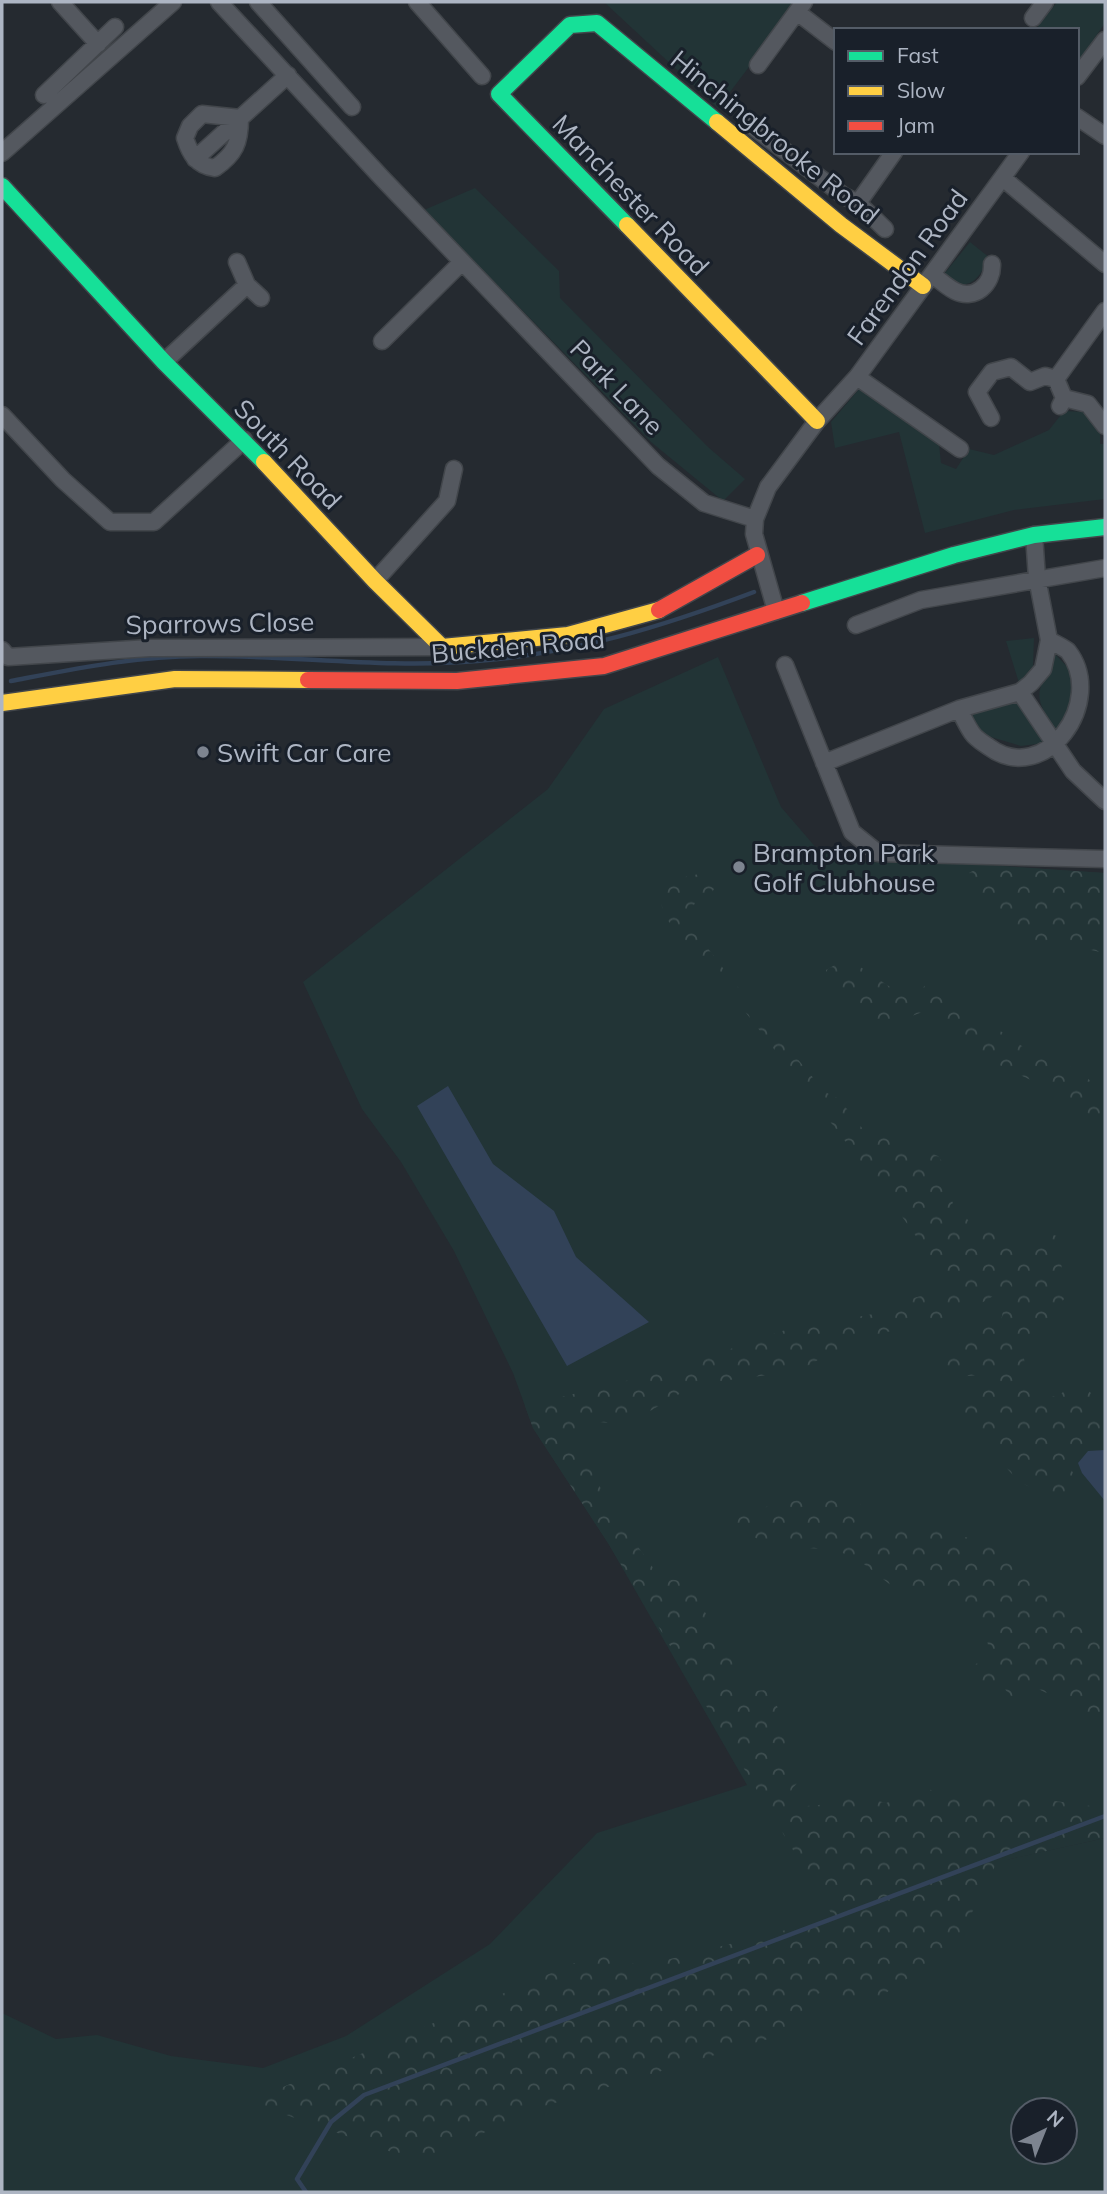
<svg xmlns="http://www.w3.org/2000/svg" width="1107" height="2194" viewBox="0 0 1107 2194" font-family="Mulish,sans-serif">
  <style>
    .green { fill: #223436; fill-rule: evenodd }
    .forest { fill: url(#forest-crowns) }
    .water { fill: #324258 }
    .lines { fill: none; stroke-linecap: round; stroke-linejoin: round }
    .stream { stroke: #324258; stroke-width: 4.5 }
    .street-casing { stroke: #42464b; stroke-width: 19 }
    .fast-casing { stroke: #42464b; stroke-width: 19 }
    .slow-casing { stroke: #42464b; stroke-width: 19 }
    .jam-casing { stroke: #42464b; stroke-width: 19 }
    .street { stroke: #54585f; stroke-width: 16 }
    .fast { stroke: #16e098; stroke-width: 16 }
    .slow { stroke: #ffcf43; stroke-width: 16 }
    .jam { stroke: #f24e42; stroke-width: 16 }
    .poi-dot { fill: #7d8490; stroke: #19202a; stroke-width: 2.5 }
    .labels { text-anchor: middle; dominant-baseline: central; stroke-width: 6; stroke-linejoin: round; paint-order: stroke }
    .street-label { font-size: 26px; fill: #adb5c3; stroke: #19202a }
    .poi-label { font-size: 26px; fill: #adb5c3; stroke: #19202a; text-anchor: start }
  </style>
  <defs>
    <pattern id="forest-crowns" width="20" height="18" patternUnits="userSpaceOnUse" patternTransform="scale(1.75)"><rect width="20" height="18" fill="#223436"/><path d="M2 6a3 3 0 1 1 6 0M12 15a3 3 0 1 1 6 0" fill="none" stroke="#3f4f51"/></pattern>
  </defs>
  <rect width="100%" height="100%" fill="#252a30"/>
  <path class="green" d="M604,2H798L718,108Z
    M1057,2L1105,3V23L1080,59L1077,57V30L1037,28Z
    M475,188L559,271L560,298L708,447L745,479L723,501L651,442L424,210Z
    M970,242L990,258C977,280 969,295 944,274Z
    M860,388L939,444L941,463L956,469L969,449L994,455L1049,430L1064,411L1085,412L1100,431V444H1105V499L1014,510L925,533L899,432L835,448L831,422Z
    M1034,638L1033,666L1019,683L1006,641Z
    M1056,655L1073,673L1071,716L1058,733C1032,697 1035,693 1056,655Z
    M718,657L781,807L818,850L851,862L957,863L1105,873V1825L1005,1860L1105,1838V2192H2V2013L56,2039L97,2035L171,2056L263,2068L346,2036L490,1944L597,1833L747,1785L608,1543L533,1428L513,1373L454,1251L401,1162L362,1109L303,982L548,789L604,709ZM1023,2110H1065V2152H1023Z
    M1011,701L1021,705L1044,743L1021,746L984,735L969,716Z"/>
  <path class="forest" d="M983,865L1105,873V954C1081,944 1053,952 1030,942L976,892L969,873Z
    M699,874L716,886L707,900L696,902L686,916L687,921L732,980L825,1092L839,1099L862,1128L891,1136L938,1156L945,1166L953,1204L982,1235L989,1230L1024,1253L1050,1234L1057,1236L1066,1296L1024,1358L1026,1374L1043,1395L1057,1397L1073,1384H1086L1105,1421V1441L1089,1440L1073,1450L1068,1465L1085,1491C1061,1495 1031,1494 1014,1476C998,1460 998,1448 976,1439L966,1420L961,1400L966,1388L981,1382L979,1375L957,1377L944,1370L941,1357C962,1321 971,1333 1001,1321L1003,1311L1013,1303L1011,1285L959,1317L882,1333L828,1354L799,1371L714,1382L702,1391L681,1393L626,1425L599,1422L591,1416L574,1432V1437L612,1510L656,1572L668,1579L682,1581L692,1589L736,1667L734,1677L728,1684L732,1692L767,1690L771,1695L793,1736L791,1749L764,1740L763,1749L771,1757L794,1762L800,1780L792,1789L787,1803L795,1807L819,1805L852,1794L886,1803L929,1789L942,1797L962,1792L1005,1794L1098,1807L1105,1815V1838L997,1862L955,1947L869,2004L819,1993L778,2036L538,2108L420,2162L255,2104L283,2087L610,1948L638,1967L834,1918L608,1543L533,1428L525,1406L670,1370L782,1331L884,1312L910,1299L952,1287L886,1194L740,1005L669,922L662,907L661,895L676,879Z
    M847,958L905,997L914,995L933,979L982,1022L1012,1037L1035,1058L1044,1059L1053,1054L1105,1091V1125L1058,1093L993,1062L945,1017L925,1011L891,1024L871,1026L865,1022L863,1005L854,1002L827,980L826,970Z
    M837,1492L861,1502L854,1524L868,1531L895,1524L918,1523L999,1547L1047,1593L1105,1630V1712H1071L1051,1695L1036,1688L1030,1700L1016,1702L1003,1687L974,1680L969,1670L982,1659L988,1644L969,1609L929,1588L897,1590L860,1561L836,1550L778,1546L722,1526L747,1511Z"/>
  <path class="water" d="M448,1086L493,1164L554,1211L576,1257L649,1322L567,1366L417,1106Z
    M1105,1450V1501L1082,1473L1078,1463L1088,1451Z"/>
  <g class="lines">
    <path class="stream" d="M11,681C74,669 136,656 200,656C292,655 385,669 477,661C577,653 661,627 754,592
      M306,2192L297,2179L331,2122L364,2095L1105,1816"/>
    <g class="street-casing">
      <path id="street" d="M60,2L98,44
        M219,2L382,178L658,466L704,503L755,519
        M258,2L352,107
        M417,2L482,76
        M797,12L836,42
        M1033,18L1045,2
        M758,65L804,2
        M1077,77L1105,40
        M44,95L115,27
        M202,114L240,118C240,143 235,154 215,168C197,166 190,154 185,138L190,126Z
        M1077,117L1105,136
        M748,123L844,196L858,203L885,229
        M2,153L173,2
        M195,159L288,75
        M1004,179L1105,264
        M858,203L894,152
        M237,262L247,285L261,298
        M932,274C939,280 947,287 955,291C975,301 993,284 992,264
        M382,341L462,262
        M164,362L247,285
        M857,377L960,449
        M1056,379L1105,311
        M1064,398L1088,404L1105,426
        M2,415L63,480L110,522H154L244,440
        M991,418L977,392L992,372L1011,367L1030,382L1045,376L1056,379L1064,398L1060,406
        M375,581L447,501L454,469
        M776,611L754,534L755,519L768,487L817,421L857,377L1021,152
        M856,625L921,600L1105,568
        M2,650L8,657L150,648L442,647
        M785,665L852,832L878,853L1105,859
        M1020,692L1073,771L1105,801
        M959,709C963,717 967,726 972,733C976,739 983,743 989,747C1045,788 1107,701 1068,651C1063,647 1054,643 1049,640
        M824,763L959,709L1020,692L1031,683L1043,669L1049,640L1037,578L1034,535"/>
    </g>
    <g class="fast-casing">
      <path id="fast" d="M2,186L164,362L264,462
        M627,225L499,94L570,25L597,23L717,122
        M802,603L954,555L1034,535L1105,527"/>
    </g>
    <g class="slow-casing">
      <path id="slow" d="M717,122L841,225L923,286
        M627,225L817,421
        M264,462L375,581L442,647L568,635L659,610
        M2,703L175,679L308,680"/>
    </g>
    <g class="jam-casing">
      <path id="jam" d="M659,610L757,555
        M308,680L457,681L604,666L802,603"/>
    </g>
    <use href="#street" class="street"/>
    <use href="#fast" class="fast"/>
    <use href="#slow" class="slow"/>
    <use href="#jam" class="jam"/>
  </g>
  <g class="poi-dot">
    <circle cx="203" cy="752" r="7"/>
    <circle cx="739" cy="867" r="7"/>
  </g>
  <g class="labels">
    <g class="street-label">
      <text transform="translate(775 137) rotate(39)">Hinchingbrooke Road</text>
      <text transform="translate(631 195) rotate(46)">Manchester Road</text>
      <text transform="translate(907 267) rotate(-54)">Farendon Road</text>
      <text transform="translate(617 387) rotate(46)">Park Lane</text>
      <text transform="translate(288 454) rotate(46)">South Road</text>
      <text transform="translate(220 623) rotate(-1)">Sparrows Close</text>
      <text transform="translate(518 646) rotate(-5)">Buckden Road</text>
    </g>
    <g class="poi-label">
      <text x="217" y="752">Swift Car Care</text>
      <text x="753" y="852">Brampton Park<tspan x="753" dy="30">Golf Clubhouse</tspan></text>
    </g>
  </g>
  <rect width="1107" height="2194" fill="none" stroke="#adb5c3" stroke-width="7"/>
  <rect x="834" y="28" width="245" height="126" fill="#19202a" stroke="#545c67" stroke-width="2"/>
  <rect x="848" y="51" width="35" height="10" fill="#16e098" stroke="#545c67" stroke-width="2"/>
  <text x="897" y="63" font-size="21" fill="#adb5c3">Fast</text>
  <rect x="848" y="86" width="35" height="10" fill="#ffcf43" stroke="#545c67" stroke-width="2"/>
  <text x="897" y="98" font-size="21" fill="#adb5c3">Slow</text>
  <rect x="848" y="121" width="35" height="10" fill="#f24e42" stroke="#545c67" stroke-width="2"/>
  <text x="897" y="133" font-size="21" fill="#adb5c3">Jam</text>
  <g transform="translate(1044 2131) rotate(43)"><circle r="33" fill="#19202a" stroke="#545c67" stroke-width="2"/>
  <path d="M0-5L12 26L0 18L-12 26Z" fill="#7d8490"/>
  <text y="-10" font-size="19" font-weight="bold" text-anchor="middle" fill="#adb5c3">N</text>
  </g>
</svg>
